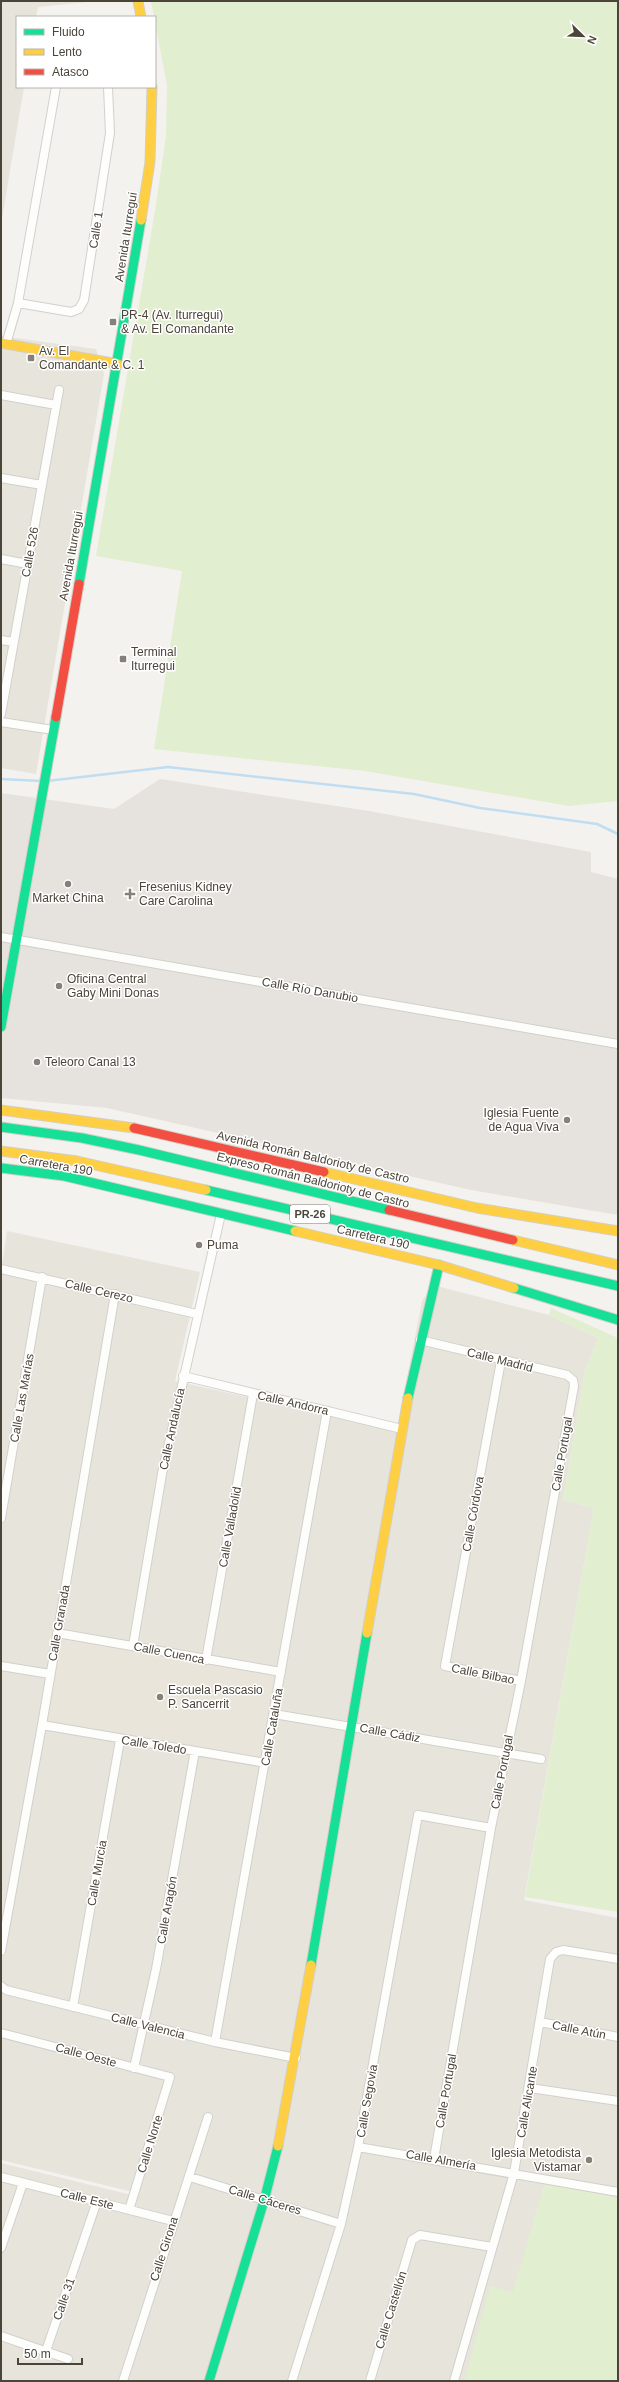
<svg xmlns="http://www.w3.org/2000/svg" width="619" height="2382" viewBox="0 0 619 2382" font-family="Helvetica,sans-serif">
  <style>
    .residential { fill: #e7e4dc }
    .industrial { fill: #e6e2de }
    .education { fill: #eae5da }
    .green { fill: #e1eecf }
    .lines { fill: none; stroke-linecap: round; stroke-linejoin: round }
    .stream { stroke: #c0ddf1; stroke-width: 2.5 }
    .street-casing { stroke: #d2d0cb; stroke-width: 10 }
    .fast-casing { stroke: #d3cfc5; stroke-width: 11 }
    .slow-casing { stroke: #d3cfc5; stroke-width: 11 }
    .jam-casing { stroke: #d3cfc5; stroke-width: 11 }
    .street { stroke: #fdfdfc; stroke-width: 8 }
    .fast { stroke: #16e098; stroke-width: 9 }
    .slow { stroke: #ffcf43; stroke-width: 9 }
    .jam { stroke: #f24e42; stroke-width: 9 }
    .poi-dot { fill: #868178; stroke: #fff; stroke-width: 1.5 }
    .labels { text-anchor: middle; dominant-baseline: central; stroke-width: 3; stroke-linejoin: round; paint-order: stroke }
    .shield { fill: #fff; stroke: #817c74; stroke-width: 1 }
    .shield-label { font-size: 11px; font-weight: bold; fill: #4b4439 }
    .street-label { font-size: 12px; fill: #4b4439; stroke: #fff }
    .poi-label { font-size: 12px; fill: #4b4439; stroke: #fff; text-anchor: start }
  </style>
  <rect width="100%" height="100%" fill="#f4f2ee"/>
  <path class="residential" d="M1,1H98L38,7L36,17H17V87H24L1,225Z
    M1,336L96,349L104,374L36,774L1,768Z
    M7,1231L200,1272L175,1381L397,1430L422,1301L433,1285L549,1315L598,1338L585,1370L563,1500L594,1508L524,1900L618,1918V2381H1V2163L136,2196L173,2075L1,2030V1272Z
    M1,2035L163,2079L166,2084L133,2192L1,2160Z"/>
  <path class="industrial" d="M160,779L369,811L591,852V872L618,879V1215L471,1190L107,1108L1,1098V793L114,809Z"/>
  <path class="education" d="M61,1638L273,1675L260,1759L46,1719Z"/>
  <path class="green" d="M151,1H618V801L569,806L365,771L154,749L182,571L96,556L155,211L166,136L167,85Z
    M551,1308L618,1338V1912L525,1897L594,1508L563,1500L585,1370L598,1338L549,1315Z
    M544,2184L618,2196V2381H472L465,2379L490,2286L513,2292Z"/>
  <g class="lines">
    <path class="stream" d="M1,779L42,781
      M47,781L168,767L414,794L480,808L597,824L618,834"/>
    <g class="street-casing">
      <path id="street" d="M56,87L18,303L71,312L79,309L84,300L110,133L108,87
        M6,344L18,303
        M1,395L56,405
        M1,478L42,485
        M1,559L28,564
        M1,640L14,642
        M1,714L59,390
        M1,722L53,730
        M1,937L618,1044
        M1,1269L197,1314
        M420,1340L567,1375L573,1380L574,1386L521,1681L491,1828L434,2159
        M501,1361L445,1666L521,1681
        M183,1376L402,1429
        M1,1518L42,1277
        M57,1633L281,1672
        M133,1646L162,1474L221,1214
        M206,1660L253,1394
        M1,1666L50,1674
        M274,1714L541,1759
        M42,1725L266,1763
        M1,1951L42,1725L115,1294
        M1,1986L6,1990L215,2042L296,2058
        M73,2007L120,1740
        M540,2022L618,2037
        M1,2033L170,2077L129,2210
        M215,2042L327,1411
        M134,2068L156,1969L195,1751
        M530,2088L618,2101
        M358,2147L618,2192
        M1,2177L173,2221
        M190,2177L341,2224
        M1,2248L23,2183
        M1,2336L68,2359
        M46,2351L97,2201
        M123,2381L208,2117
        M292,2381L341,2224L358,2147L418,1815L491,1828
        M370,2381L412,2240L420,2235L492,2247
        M454,2381L514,2173L550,1959L556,1952L563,1950L618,1959"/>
    </g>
    <g class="fast-casing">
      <path id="fast" d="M79,584L141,220
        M1,1027L56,717
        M1,1127L82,1138L139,1150L389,1210
        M1,1168L64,1176L295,1231
        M206,1190L618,1286
        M514,1288L618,1320
        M408,1398L439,1265
        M311,1965L367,1633
        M209,2381L264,2201L278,2146"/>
    </g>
    <g class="slow-casing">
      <path id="slow" d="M138,1L141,17
        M141,220L150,162L152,87
        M1,343L118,364
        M1,1110L134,1128
        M1,1151L77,1161L206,1190
        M324,1172L477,1208L618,1231
        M295,1231L439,1265L514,1288
        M513,1240L618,1265
        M367,1633L408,1398
        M278,2146L311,1965"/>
    </g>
    <g class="jam-casing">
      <path id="jam" d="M56,717L79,584
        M134,1128L324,1172
        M389,1210L513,1240"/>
    </g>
    <use href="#street" class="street"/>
    <use href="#fast" class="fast"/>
    <use href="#slow" class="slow"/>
    <use href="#jam" class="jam"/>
  </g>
  <g class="poi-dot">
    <rect x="109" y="318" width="8" height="8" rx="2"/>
    <rect x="27" y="354" width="8" height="8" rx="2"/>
    <rect x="119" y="655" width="8" height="8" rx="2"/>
    <circle cx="68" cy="884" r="4"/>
    <path d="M128 888h4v4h4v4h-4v4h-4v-4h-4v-4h4z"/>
    <circle cx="59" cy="986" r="4"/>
    <circle cx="37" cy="1062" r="4"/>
    <circle cx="567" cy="1120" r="4"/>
    <circle cx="199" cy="1245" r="4"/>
    <circle cx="160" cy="1697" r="4"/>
    <circle cx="589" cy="2160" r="4"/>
  </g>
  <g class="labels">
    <rect class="shield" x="290" y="1205" width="40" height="18" rx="3"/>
    <g class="shield-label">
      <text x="310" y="1214">PR-26</text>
    </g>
    <g class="street-label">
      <text transform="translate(96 230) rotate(-81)">Calle 1</text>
      <text transform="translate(126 237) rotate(-81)">Avenida Iturregui</text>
      <text transform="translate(30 552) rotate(-80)">Calle 526</text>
      <text transform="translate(71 556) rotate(-80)">Avenida Iturregui</text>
      <text transform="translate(310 990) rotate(10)">Calle Río Danubio</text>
      <text transform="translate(313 1157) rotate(13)">Avenida Román Baldorioty de Castro</text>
      <text transform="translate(56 1165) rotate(10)">Carretera 190</text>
      <text transform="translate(313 1180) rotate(14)">Expreso Román Baldorioty de Castro</text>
      <text transform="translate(373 1237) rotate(13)">Carretera 190</text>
      <text transform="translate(99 1291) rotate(13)">Calle Cerezo</text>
      <text transform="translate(500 1360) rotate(14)">Calle Madrid</text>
      <text transform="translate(22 1398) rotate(-80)">Calle Las Marías</text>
      <text transform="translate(293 1403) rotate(13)">Calle Andorra</text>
      <text transform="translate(172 1429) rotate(-78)">Calle Andalucía</text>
      <text transform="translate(562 1454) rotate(-80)">Calle Portugal</text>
      <text transform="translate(473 1514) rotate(-80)">Calle Córdova</text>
      <text transform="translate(230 1527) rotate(-80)">Calle Valladolid</text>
      <text transform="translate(59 1623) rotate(-80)">Calle Granada</text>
      <text transform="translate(169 1653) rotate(11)">Calle Cuenca</text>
      <text transform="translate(483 1674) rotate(11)">Calle Bilbao</text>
      <text transform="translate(272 1727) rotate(-80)">Calle Cataluña</text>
      <text transform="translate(390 1733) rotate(10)">Calle Cádiz</text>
      <text transform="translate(154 1745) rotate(9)">Calle Toledo</text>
      <text transform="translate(502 1772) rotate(-79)">Calle Portugal</text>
      <text transform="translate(97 1873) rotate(-80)">Calle Murcia</text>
      <text transform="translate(167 1910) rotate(-80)">Calle Aragón</text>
      <text transform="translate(148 2026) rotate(14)">Calle Valencia</text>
      <text transform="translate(579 2030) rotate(11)">Calle Atún</text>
      <text transform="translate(86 2055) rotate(15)">Calle Oeste</text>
      <text transform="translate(446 2091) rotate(-80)">Calle Portugal</text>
      <text transform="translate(367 2101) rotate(-80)">Calle Segovia</text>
      <text transform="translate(527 2102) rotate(-80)">Calle Alicante</text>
      <text transform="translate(150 2144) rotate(-73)">Calle Norte</text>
      <text transform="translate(441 2160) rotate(10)">Calle Almería</text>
      <text transform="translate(87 2199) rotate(14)">Calle Este</text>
      <text transform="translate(265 2200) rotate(17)">Calle Cáceres</text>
      <text transform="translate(164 2249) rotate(-72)">Calle Girona</text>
      <text transform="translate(64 2299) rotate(-71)">Calle 31</text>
      <text transform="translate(391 2310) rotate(-73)">Calle Castellón</text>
    </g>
    <g class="poi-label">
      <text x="121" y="315">PR-4 (Av. Iturregui)<tspan x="121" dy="14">&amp; Av. El Comandante</tspan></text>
      <text x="39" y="351">Av. El<tspan x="39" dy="14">Comandante &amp; C. 1</tspan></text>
      <text x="131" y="652">Terminal<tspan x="131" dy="14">Iturregui</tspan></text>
      <text x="139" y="887">Fresenius Kidney<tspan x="139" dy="14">Care Carolina</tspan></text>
      <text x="68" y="898" text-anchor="middle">Market China</text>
      <text x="67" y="979">Oficina Central<tspan x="67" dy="14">Gaby Mini Donas</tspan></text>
      <text x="45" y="1062">Teleoro Canal 13</text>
      <text x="559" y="1113" text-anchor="end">Iglesia Fuente<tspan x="559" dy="14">de Agua Viva</tspan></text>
      <text x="207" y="1245">Puma</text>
      <text x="168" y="1690">Escuela Pascasio<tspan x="168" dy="14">P. Sancerrit</tspan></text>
      <text x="581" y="2153" text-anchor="end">Iglesia Metodista<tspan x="581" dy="14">Vistamar</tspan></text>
    </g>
  </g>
  <rect width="619" height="2382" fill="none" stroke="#4b4439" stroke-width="4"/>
  <rect x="16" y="16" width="140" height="72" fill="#ffffff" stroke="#b7b4b0"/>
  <rect x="24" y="29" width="20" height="6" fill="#16e098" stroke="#b7b4b0"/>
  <text x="52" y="36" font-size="12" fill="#4b4439">Fluido</text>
  <rect x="24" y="49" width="20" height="6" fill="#ffcf43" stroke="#b7b4b0"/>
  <text x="52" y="56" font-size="12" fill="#4b4439">Lento</text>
  <rect x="24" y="69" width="20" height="6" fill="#f24e42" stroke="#b7b4b0"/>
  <text x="52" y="76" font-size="12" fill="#4b4439">Atasco</text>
  <g transform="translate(583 36) rotate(113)" stroke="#ffffff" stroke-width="3" paint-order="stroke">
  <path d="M0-3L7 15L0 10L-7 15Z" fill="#4b4439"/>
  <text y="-6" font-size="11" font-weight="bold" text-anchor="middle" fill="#4b4439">N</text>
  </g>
  <path d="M18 2358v6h64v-6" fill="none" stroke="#4b4439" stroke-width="2"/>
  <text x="24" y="2358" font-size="12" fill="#4b4439" stroke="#ffffff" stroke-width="3" paint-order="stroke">50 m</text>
</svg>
